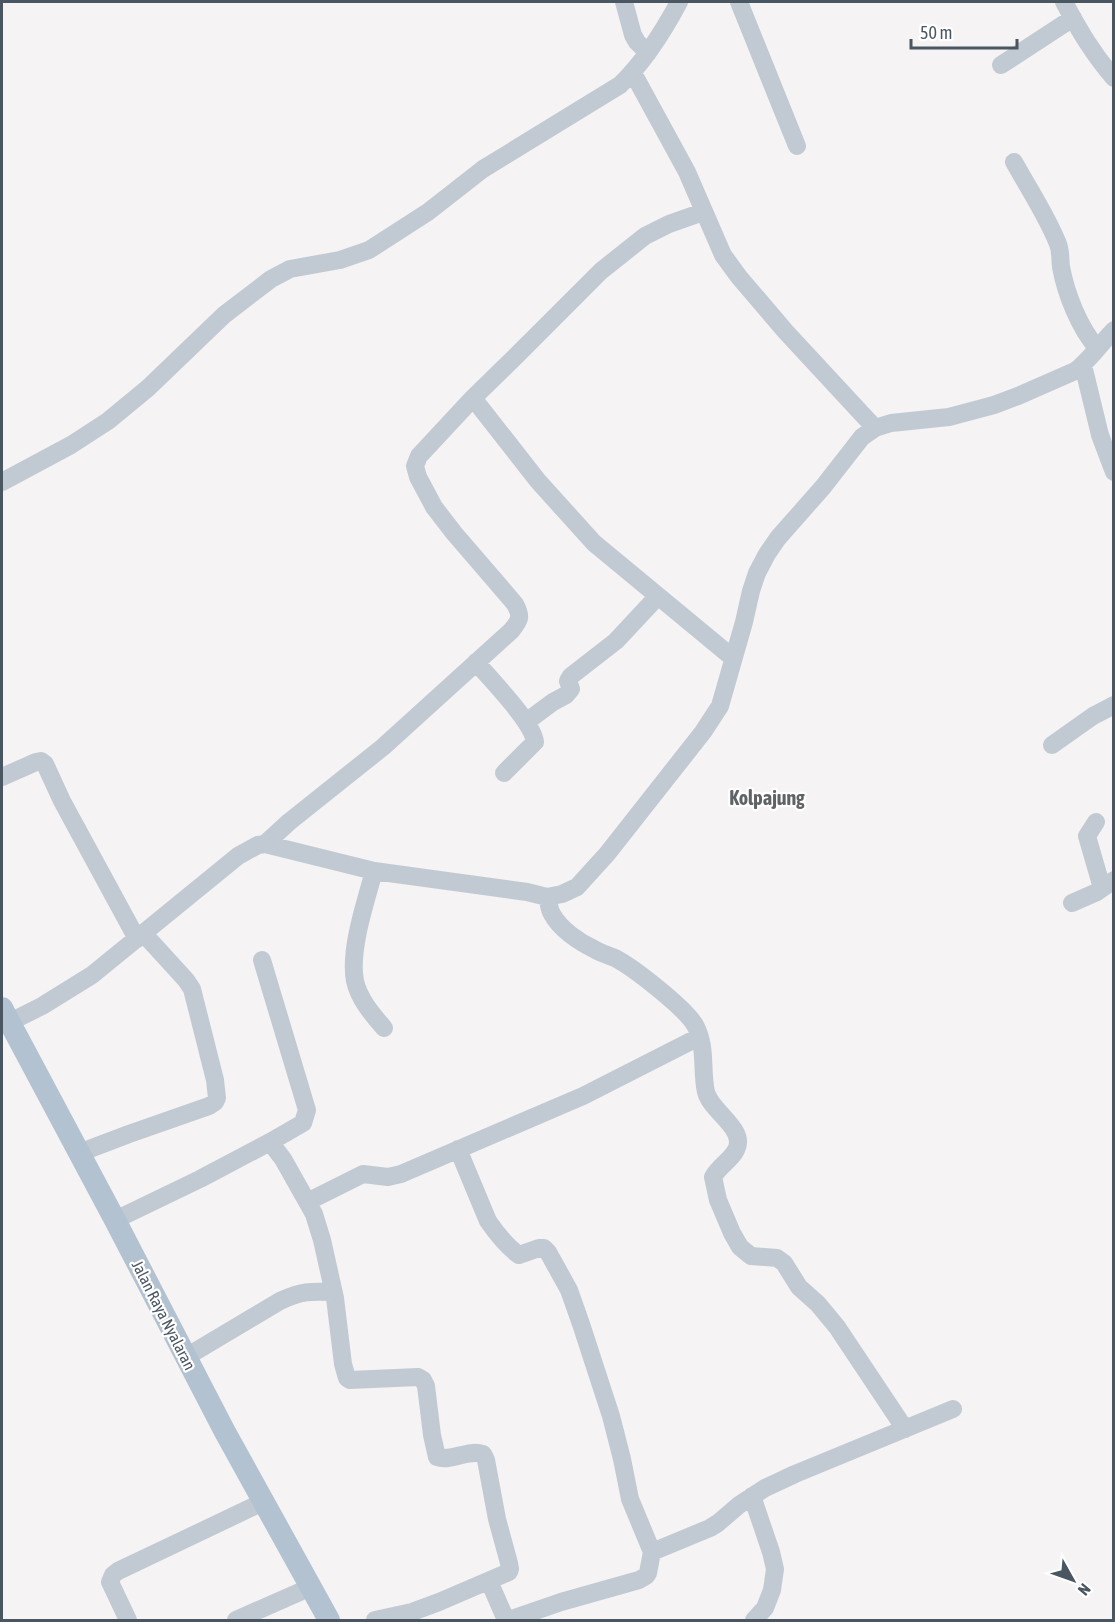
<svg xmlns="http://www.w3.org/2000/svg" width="1115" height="1622" viewBox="0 0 1115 1622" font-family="'Asap Condensed',sans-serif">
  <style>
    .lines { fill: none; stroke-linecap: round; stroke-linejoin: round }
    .minor { stroke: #c1cad2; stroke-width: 18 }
    .major { stroke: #b3c2d1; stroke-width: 22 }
    .labels { text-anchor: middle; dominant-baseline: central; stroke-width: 4.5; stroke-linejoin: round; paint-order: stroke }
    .street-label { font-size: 16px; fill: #4a5661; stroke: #fff }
    .quarter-label { font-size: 20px; font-weight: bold; fill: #5f6368; stroke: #fff }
  </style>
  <rect width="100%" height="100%" fill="#f5f3f3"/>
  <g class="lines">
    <path class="minor" d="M624,2L633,35L637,42L648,53
      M739,2L797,146
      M1064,2C1079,30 1093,54 1114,78
      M1001,65L1073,18
      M633,73L687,172L723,255L739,277L786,332L875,428
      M1014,162C1029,189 1047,216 1058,244C1061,252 1060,259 1061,267C1066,294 1079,327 1097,348
      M1083,365L1100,435L1114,472
      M473,398L538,481L594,543L733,658
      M2,482L71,445L108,421L148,388L224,315L271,279L290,269L340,260L369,250L428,212L483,169L620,85C645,61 663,32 679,2
      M476,662C490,679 533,722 535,742L504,773
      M526,722L553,702L566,695L571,689L568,681L571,676L616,641L658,596
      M1052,745L1093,716L1114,705
      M2,777L36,762L41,761L45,764L62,801L137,939
      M1096,822L1087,836L1102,888
      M265,844L289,822L383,747L511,631C520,620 522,617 515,604L454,533L434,507L418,477L415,466L419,456L473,398L517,355L601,271L645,236L669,224L703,212
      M374,871C366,901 349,950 355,981C359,999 372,1014 384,1028
      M547,897C549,903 549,909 552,914C560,929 579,942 594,949C600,953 608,955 615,958C634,968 684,1007 695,1025C707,1047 701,1070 706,1092C711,1112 747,1129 736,1150C731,1160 719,1166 713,1177L718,1200L732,1233L740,1247L751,1256L777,1258L784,1263L799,1287L818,1304L837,1327L905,1429
      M1072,903L1097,892L1114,880
      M262,960L307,1110L303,1123L270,1142
      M10,1022L42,1006L92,975L238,856L258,845L265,844L374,871L527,892L547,897L562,894L577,887L607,854L703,732L720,706L744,622L751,591L757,573L767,554L778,538L823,487L862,437L875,428L891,423L949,417L994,405L1018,396L1075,371C1089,361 1101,343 1114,330
      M458,1149L488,1221C497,1234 506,1246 519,1255L539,1248H544L548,1252L569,1290L581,1324L611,1416L622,1459L630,1499L652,1552L648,1573L646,1576L639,1580L561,1602L509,1620
      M79,1153L129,1134L209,1106L215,1102L217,1098L215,1080L192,989L186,980L144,934
      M307,1202L363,1174L388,1177L401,1174L583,1096L699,1037
      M115,1220L200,1179L270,1142L283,1159L314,1214L322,1240L335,1298L343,1364L347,1378L350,1380L418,1377L423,1380L426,1386L432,1435L437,1457C451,1462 468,1449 483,1454L486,1460L497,1519L509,1563L510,1569L509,1572L439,1602L412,1612L375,1620
      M186,1357L280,1301C301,1291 311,1291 333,1292
      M752,1496L771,1552L775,1569L772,1590L765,1608L754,1620
      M652,1552L710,1528L718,1523L739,1505L765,1488L795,1474L953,1409
      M489,1581L506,1620
      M128,1620L110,1582L113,1575L118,1571L263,1502
      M236,1620L311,1587"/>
    <path class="major" d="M2,1008L115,1220L225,1432L329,1620"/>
  </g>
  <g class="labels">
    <g class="street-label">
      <text transform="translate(164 1315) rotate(63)">Jalan Raya Nyalaran</text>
    </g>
    <g class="quarter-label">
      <text x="767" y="797">Kolpajung</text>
    </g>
  </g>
  <rect width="1115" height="1622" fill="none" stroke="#4a5661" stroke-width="6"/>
  <g transform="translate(1073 1580) rotate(130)" stroke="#ffffff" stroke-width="4.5" paint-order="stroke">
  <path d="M0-4.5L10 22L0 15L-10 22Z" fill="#4a5661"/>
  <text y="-9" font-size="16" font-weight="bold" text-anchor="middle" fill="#4a5661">N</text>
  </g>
  <path d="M911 39v9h106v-9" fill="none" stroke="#4a5661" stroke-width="3"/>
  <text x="920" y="39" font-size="18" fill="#4a5661" stroke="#ffffff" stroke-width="4.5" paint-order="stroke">50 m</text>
</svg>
